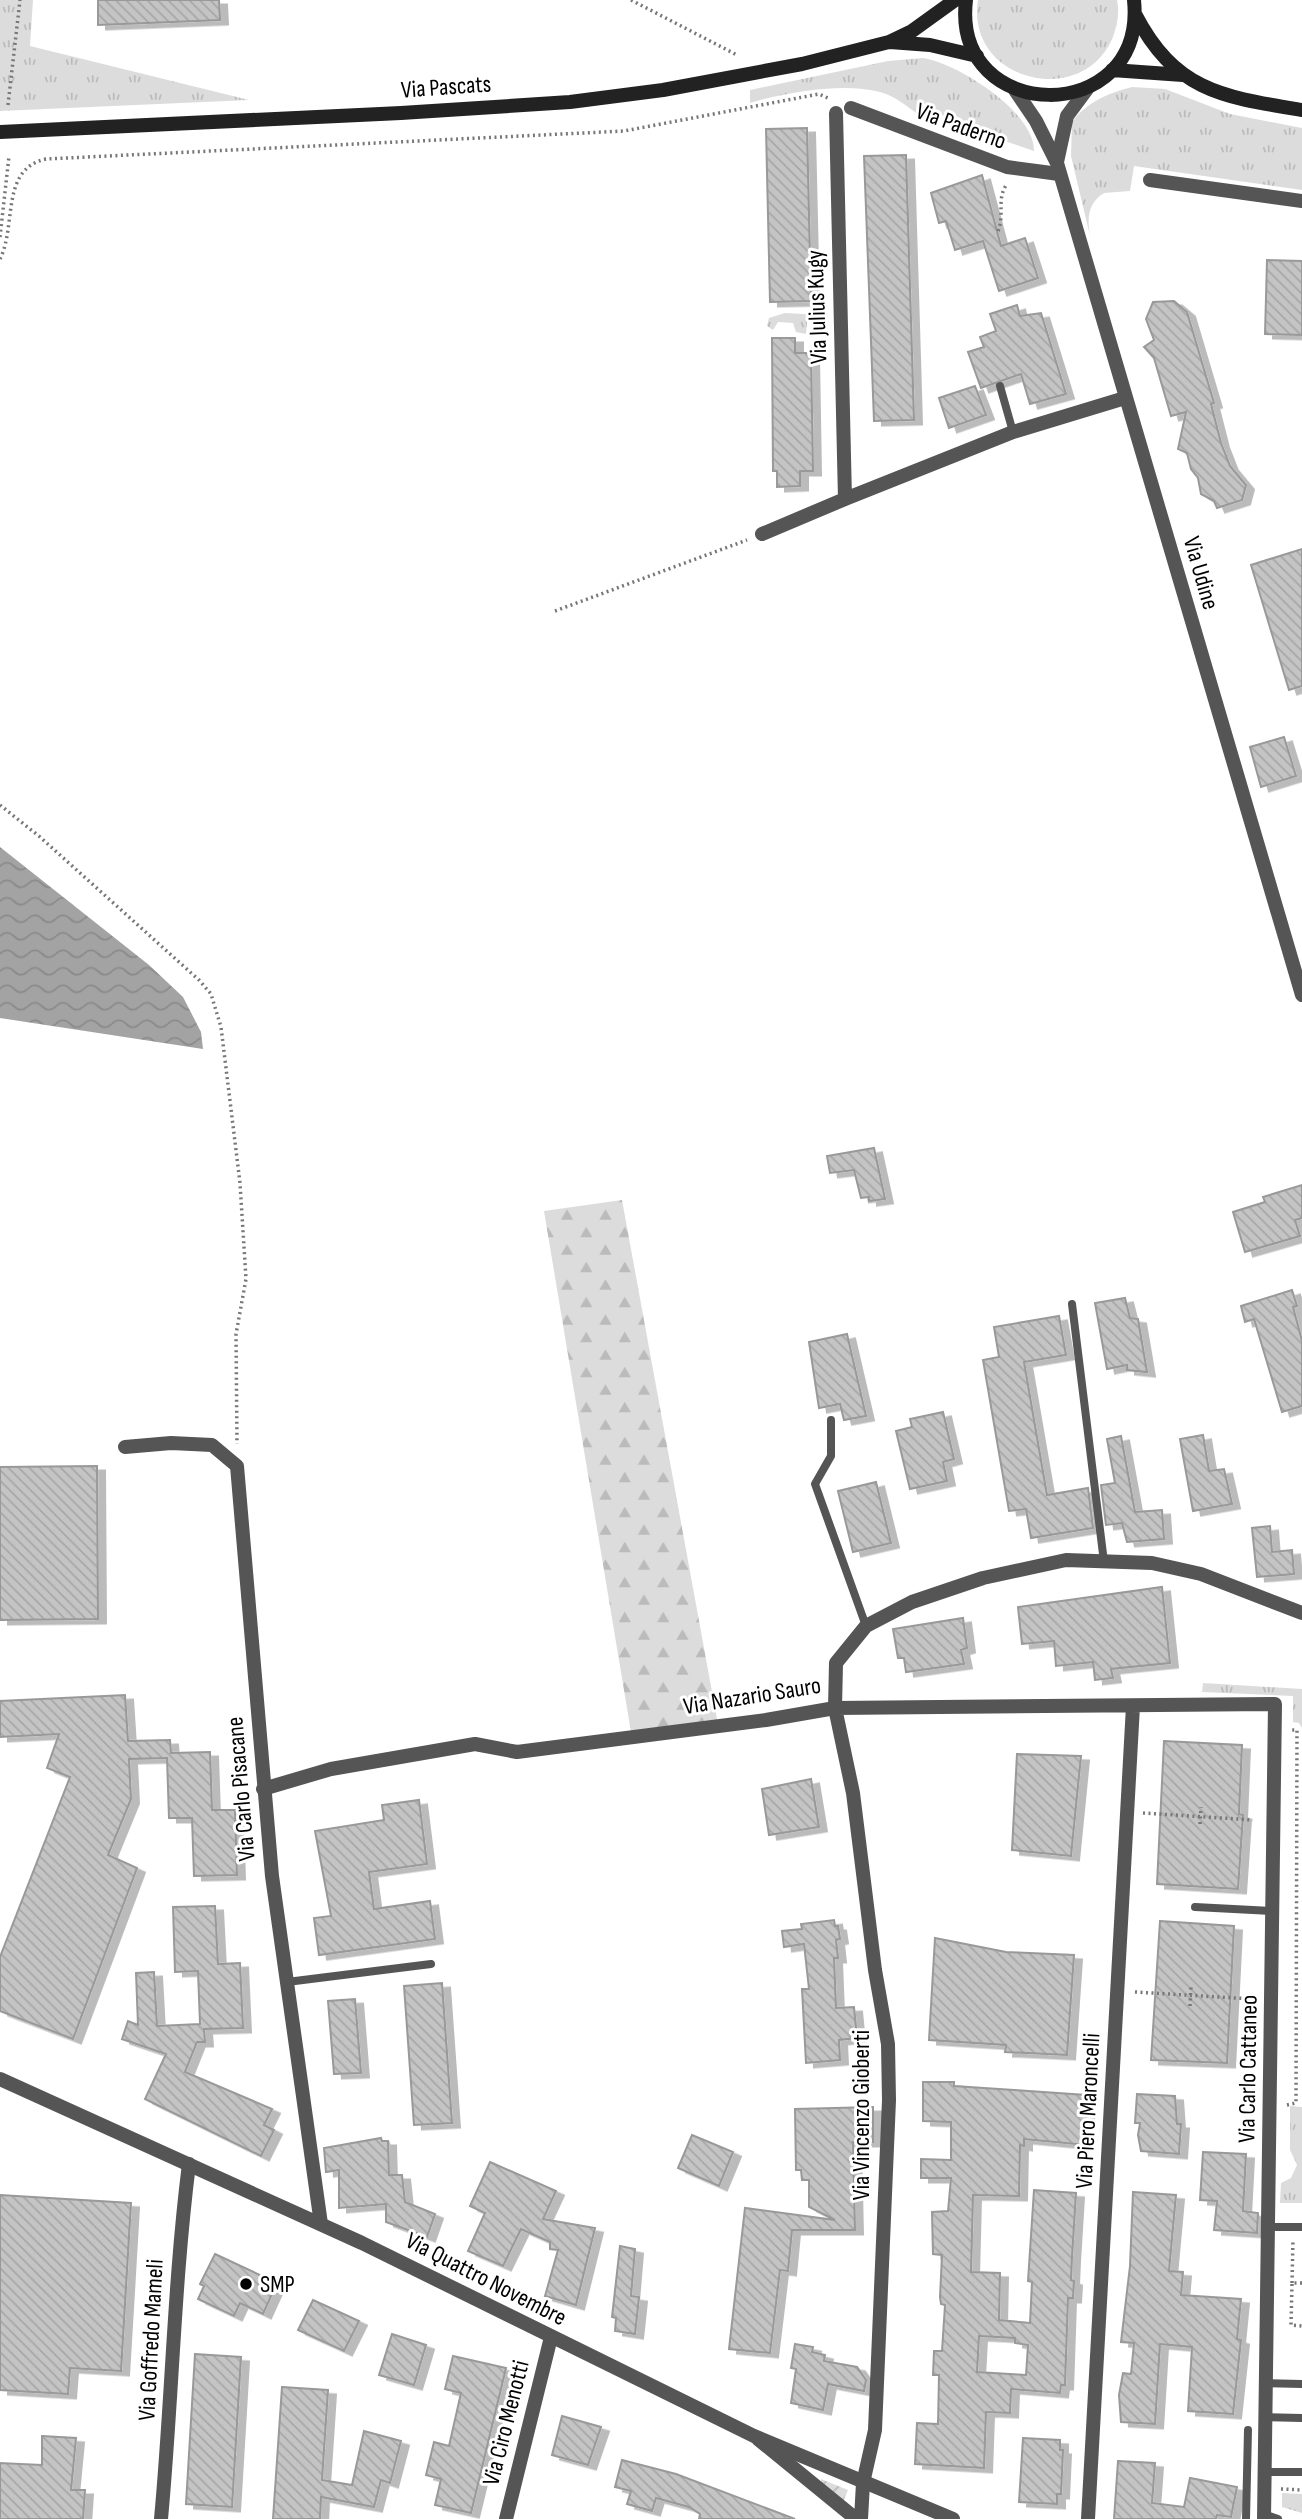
<svg xmlns="http://www.w3.org/2000/svg" width="1302" height="2519" viewBox="0 0 1302 2519" font-family="'Sofia Sans Condensed',sans-serif">
  <style>
    .grass { fill: url(#grass-tufts) }
    .forest { fill: url(#forest-firs) }
    .garden { fill: url(#garden-furrows) }
    .water { fill: url(#water-waves) }
    .building { fill: url(#building-back-hatch); stroke: #999; stroke-width: 2; fill-rule: evenodd; filter: url(#shadow) }
    .lines { fill: none; stroke-linecap: round; stroke-linejoin: round }
    .path { stroke: #777; stroke-width: 3.5; stroke-dasharray: 2 3.5; stroke-linecap: butt }
    .service { stroke: #555; stroke-width: 8 }
    .minor { stroke: #555; stroke-width: 14 }
    .tertiary { stroke: #555; stroke-width: 14 }
    .secondary { stroke: #222; stroke-width: 14 }
    .poi-dot { fill: #000; stroke: #fff; stroke-width: 2.5 }
    .labels { text-anchor: middle; dominant-baseline: central; stroke-width: 6; stroke-linejoin: round; paint-order: stroke }
    .street-label { font-size: 24px; fill: #000; stroke: #fff }
    .poi-label { font-size: 24px; fill: #000; stroke: #fff; text-anchor: start }
  </style>
  <defs>
    <pattern id="grass-tufts" width="24" height="20" patternUnits="userSpaceOnUse" patternTransform="scale(1.75)"><rect width="24" height="20" fill="#dcdcdc"/><path d="M3 7l-1-3M5 7V3M7 7l1-3M15 17l-1-3M17 17v-4M19 17l1-3" fill="none" stroke="#bbb"/></pattern>
    <pattern id="forest-firs" width="22" height="20" patternUnits="userSpaceOnUse" patternTransform="scale(1.75)"><rect width="22" height="20" fill="#dcdcdc"/><path d="M5 1l3.5 6h-7zM16 11l3.5 6h-7z" fill="#bbb"/></pattern>
    <pattern id="garden-furrows" width="10" height="10" patternUnits="userSpaceOnUse" patternTransform="scale(1.75)"><rect width="10" height="10" fill="#dcdcdc"/><path d="M-1 1l2-2M0 10L10 0M9 11l2-2" fill="none" stroke="#bbb"/></pattern>
    <pattern id="water-waves" width="16" height="10" patternUnits="userSpaceOnUse" patternTransform="scale(1.75)"><rect width="16" height="10" fill="#a3a3a3"/><path d="M0 5q4-4 8 0t8 0" fill="none" stroke="#8b8b8b"/></pattern>
    <pattern id="building-back-hatch" width="6" height="6" patternUnits="userSpaceOnUse" patternTransform="scale(1.75)"><rect width="6" height="6" fill="#c4c4c4"/><path d="M-1 5l2 2M0 0l6 6M5-1l2 2" fill="none" stroke="#a7a7a7"/></pattern>
    <filter id="shadow"><feDropShadow dx="8" dy="4.5" stdDeviation="0" flood-color="#0004"/></filter>
  </defs>
  <rect width="100%" height="100%" fill="#fff"/>
  <path class="grass" d="M0,0H33L30,46L249,100L0,111Z
    M978,0H1117C1120,12 1117,25 1113,37C1082,111 965,80 978,0Z
    M923,58C957,63 1035,112 1034,151L1005,141L991,145L965,138L942,115L932,110L918,114C906,106 895,96 880,92C844,82 786,92 750,103V90L888,61Z
    M1132,87L1165,89L1230,114L1302,128V190L1134,166L1130,191L1104,193C1086,204 1087,222 1091,240L1071,156L1072,122C1087,102 1108,93 1132,87Z
    M785,313L821,315L822,319L807,322L806,334L796,332L793,323L778,322L773,330L767,326L769,318Z
    M1203,1683L1302,1689V1728L1299,1723L1293,1722V1696L1202,1692Z
    M1290,2106L1302,2107V2203H1280L1281,2183L1291,2178L1297,2165L1290,2150Z
    M1282,2493L1302,2494V2513L1282,2507Z"/>
  <path class="forest" d="M622,1200L719,1730L633,1744L544,1211Z"/>
  <path class="garden" d="M821,2479L848,2490L843,2502L821,2484Z"/>
  <path class="water" d="M0,847L149,965L183,997L201,1032L203,1049L0,1018Z"/>
  <path class="building" d="M98,0H219L220,20L98,25Z
    M807,128L811,301L770,302L766,129Z
    M906,155L914,420L874,421L864,156Z
    M982,175L1001,246L1025,238L1038,278L999,291L983,241L955,250L946,221L939,223L931,193Z
    M1267,260L1302,261V335L1265,334Z
    M1174,301L1187,312L1214,403L1211,404L1221,443L1230,466L1246,485L1242,500L1217,508L1214,501L1201,494L1198,478L1191,469L1187,453L1178,449L1186,412L1171,416L1154,358L1144,347L1154,340L1146,319L1153,302Z
    M1017,305L1020,316L1041,313L1066,394L1030,404L1021,374L981,388L968,352L984,347L980,337L996,331L990,314Z
    M772,338H795V353H811L813,471H800V486L777,487V471H773Z
    M975,386L986,415L949,428L939,398Z
    M1302,549V686L1289,690L1251,565Z
    M1284,737L1296,776L1261,787L1250,747Z
    M874,1148L885,1199L869,1201V1197L861,1198L854,1170L830,1173L827,1156Z
    M1302,1185V1218L1295,1220L1300,1236L1245,1252L1233,1212L1265,1202L1263,1197Z
    M1292,1290L1297,1306L1293,1307L1302,1341V1406L1282,1412L1254,1319L1245,1322L1241,1306Z
    M1125,1298L1130,1318L1138,1319L1147,1372L1127,1370V1365L1107,1369L1095,1303Z
    M1059,1316L1066,1355L1024,1362L1047,1495L1088,1488L1093,1528L1031,1538L1026,1509L1009,1511L983,1360L999,1357L994,1327Z
    M847,1334L866,1416L844,1420L840,1404L819,1408L809,1342Z
    M943,1412L954,1459L943,1462L947,1481L910,1489L896,1431L912,1427L910,1419Z
    M1203,1435L1209,1471L1224,1469L1232,1504L1193,1511L1180,1439Z
    M1121,1436L1135,1512L1162,1510L1164,1539L1127,1542L1122,1523L1106,1525L1101,1485L1115,1483L1107,1439Z
    M97,1466L98,1619L0,1620V1467Z
    M876,1482L891,1543L853,1552L838,1491Z
    M1270,1526L1272,1552L1292,1550L1294,1574L1257,1577L1252,1528Z
    M1162,1587L1170,1663L1111,1669L1113,1678L1095,1680L1093,1662L1056,1666L1054,1641L1022,1644L1018,1607Z
    M963,1618L967,1648L961,1650L964,1664L906,1672L904,1658H898L893,1629Z
    M125,1695L128,1741L170,1740L171,1753L210,1752L212,1810H235L237,1875L194,1876L192,1818H169L167,1758L129,1759L131,1799L108,1855L137,1868L73,2039L0,2011V1957L70,1777L47,1768L59,1734L0,1737V1701Z
    M1164,1741L1242,1745L1239,1814L1243,1815L1238,1889L1157,1884Z
    M1017,1754L1081,1756L1071,1856L1012,1850Z
    M811,1779L819,1827L769,1835L762,1789Z
    M419,1800L427,1864L369,1872L374,1909L430,1901L435,1939L319,1955L314,1918L331,1916L315,1831L384,1820L382,1805Z
    M215,1906L218,1964L240,1963L243,2028L204,2029L205,2042H197L185,2072L272,2109L264,2125L274,2130L261,2156L145,2099L166,2054L122,2039L128,2021L138,2025L136,1973L154,1972L157,2026L200,2024L198,1971L175,1972L173,1907Z
    M834,1920L835,1926H838L840,1939L836,1940L838,1958H834L836,2008L854,2007L857,2038L839,2040L840,2060L806,2063L802,1989H809L804,1944L784,1947L782,1931L802,1929L801,1924Z
    M1160,1921L1234,1926L1227,2063L1151,2060Z
    M935,1938L1006,1952L1074,1955L1067,2055L1005,2052L1006,2045L929,2040Z
    M442,1983L452,2123L414,2125L404,1986Z
    M355,1999L361,2073L334,2074L328,2001Z
    M923,2082H954V2086L1086,2095V2145L1024,2139V2146L1020,2145L1019,2196L973,2195L971,2272L1000,2273L999,2320L1030,2323L1032,2282L1028,2281L1034,2190L1076,2193L1072,2257L1071,2280L1074,2281L1073,2298H1068L1065,2385H1061L1060,2393L1011,2389L1010,2413L986,2412L984,2468L915,2464L917,2423L938,2424L939,2375H933L934,2351H942L945,2305L941,2304L940,2297L942,2255L933,2254L932,2212L948,2211L951,2178H921V2159L951,2160V2122L923,2121ZM979,2336L1015,2338V2343L1028,2345L1026,2375L977,2372Z
    M1137,2094L1175,2096L1177,2124H1181L1179,2154L1141,2151L1138,2135L1140,2123H1135Z
    M873,2107V2142H853L855,2230H792L788,2271L780,2270L770,2353L729,2349L745,2208L835,2220L809,2207V2180H802L801,2170H796L795,2109Z
    M692,2135L733,2152L719,2186L678,2168Z
    M381,2138L382,2141H388L389,2175H402L405,2202L435,2214L427,2237L386,2222V2204L339,2208V2170L326,2172L324,2148Z
    M1203,2152L1246,2154L1243,2211L1258,2213L1257,2233L1214,2230L1217,2201L1200,2200Z
    M490,2162L556,2191L543,2219L595,2228L576,2305L545,2296L558,2250L550,2249V2242L521,2229L503,2266L468,2251L485,2213L470,2206Z
    M1133,2192L1176,2195L1169,2271L1183,2272L1181,2295L1241,2299L1237,2339L1241,2340L1233,2414L1188,2411L1192,2347L1160,2344L1155,2424L1121,2422L1119,2395L1123,2373L1131,2374L1134,2343L1121,2342L1130,2266Z
    M0,2195L131,2203L121,2371L70,2368L68,2394L0,2390Z
    M620,2246L635,2249L631,2296L639,2297L635,2334L615,2331L616,2318L612,2317Z
    M215,2254L277,2283L263,2314L240,2303L234,2316L198,2299L204,2286L200,2284Z
    M313,2300L359,2321L344,2351L298,2330Z
    M392,2334L426,2345L414,2385L379,2375Z
    M795,2344L813,2347L812,2352L825,2355L824,2361L857,2367L866,2380L864,2391L828,2384L823,2410L791,2403L796,2369L791,2368Z
    M195,2354L241,2357L232,2507L186,2504Z
    M453,2356L506,2368L471,2513L435,2505L441,2479L426,2475L434,2442L449,2446L461,2393L445,2389Z
    M282,2387L328,2390L322,2480L352,2485L364,2431L401,2441L390,2483L381,2480L374,2507L321,2497L320,2519H273Z
    M562,2416L601,2427L588,2465L552,2455Z
    M42,2436L76,2438L71,2490H85L83,2519H0V2463L42,2465Z
    M1023,2438L1060,2440V2450H1063L1061,2494H1057V2504L1019,2502Z
    M622,2460L676,2474L795,2519H699L700,2514L689,2507L656,2498L652,2511L627,2504L631,2491L615,2487Z
    M1118,2461L1155,2463L1152,2503L1184,2507L1190,2478L1237,2487L1231,2517L1217,2515L1216,2519H1114Z"/>
  <g class="lines">
    <path class="path" d="M631,0L737,55
      M8,105L20,0
      M998,231C1005,215 996,199 1007,184
      M0,237L9,156
      M0,259C17,225 0,169 46,159L624,131L819,94L828,98
      M555,611L747,540
      M0,805L40,837L199,980L211,994L221,1027L240,1183L246,1279L236,1334L237,1444
      M1143,1813L1253,1820
      M1200,1824L1201,1807
      M1135,1992L1252,1999
      M1190,2006L1191,1986
      M1287,2105L1296,2103L1297,1730H1291
      M1292,2283L1293,2239
      M1302,2283H1292L1291,2325L1302,2326
      M1281,2489L1302,2490"/>
    <path class="service" d="M1000,386L1013,432
      M1072,1304L1104,1562
      M831,1420V1456L815,1484L866,1626
      M1195,1907L1272,1911
      M287,1982L431,1964
      M1269,2227H1302
      M1265,2383L1302,2384
      M1265,2417L1302,2418
      M1264,2472H1302
      M1264,2514L1278,2519
      M1246,2519L1248,2430"/>
    <path class="minor" d="M851,108L1007,167L1059,174
      M836,113L845,499L1013,432L1125,398
      M1150,180L1302,201
      M762,534L845,499
      M125,1447L171,1443L212,1445L237,1466L272,1876L321,2224
      M263,1789L331,1769L475,1744L517,1752L766,1720L835,1708L1275,1704L1264,2519
      M758,2439L856,2519
      M161,2519C172,2401 174,2282 189,2164
      M506,2519L551,2337
      M861,2519L863,2483L875,2430L889,2100L888,2044L875,1970L853,1793L835,1708L836,1663L866,1626L912,1602L983,1578L1066,1560L1152,1563L1201,1574L1302,1613
      M1088,2519L1133,1706"/>
    <path class="tertiary" d="M1015,90L1036,121L1057,163L1302,995
      M1057,162L1067,116L1087,89
      M0,2079L362,2243L754,2436L953,2519"/>
    <path class="secondary" d="M966,0C951,125 1147,128 1134,0
      M1135,14C1175,91 1222,97 1302,110
      M890,42L930,45L977,56
      M1112,70L1183,75
      M0,132L401,113L570,102L663,90L802,64L889,42L912,31L955,0"/>
  </g>
  <circle class="poi-dot" cx="246" cy="2284" r="7"/>
  <g class="labels">
    <g class="street-label">
      <text transform="translate(446 87) rotate(-4)">Via Pascats</text>
      <text transform="translate(961 126) rotate(20)">Via Paderno</text>
      <text transform="translate(817 307) rotate(-92)">Via Julius Kugy</text>
      <text transform="translate(1201 573) rotate(74)">Via Udine</text>
      <text transform="translate(752 1696) rotate(-9)">Via Nazario Sauro</text>
      <text transform="translate(241 1789) rotate(-95)">Via Carlo Pisacane</text>
      <text transform="translate(1248 2069) rotate(-89)">Via Carlo Cattaneo</text>
      <text transform="translate(1088 2111) rotate(-87)">Via Piero Maroncelli</text>
      <text transform="translate(861 2115) rotate(-90)">Via Vincenzo Gioberti</text>
      <text transform="translate(486 2279) rotate(27)">Via Quattro Novembre</text>
      <text transform="translate(151 2340) rotate(-87)">Via Goffredo Mameli</text>
      <text transform="translate(506 2423) rotate(-76)">Via Ciro Menotti</text>
    </g>
    <g class="poi-label">
      <text x="260" y="2284">SMP</text>
    </g>
  </g>
</svg>
